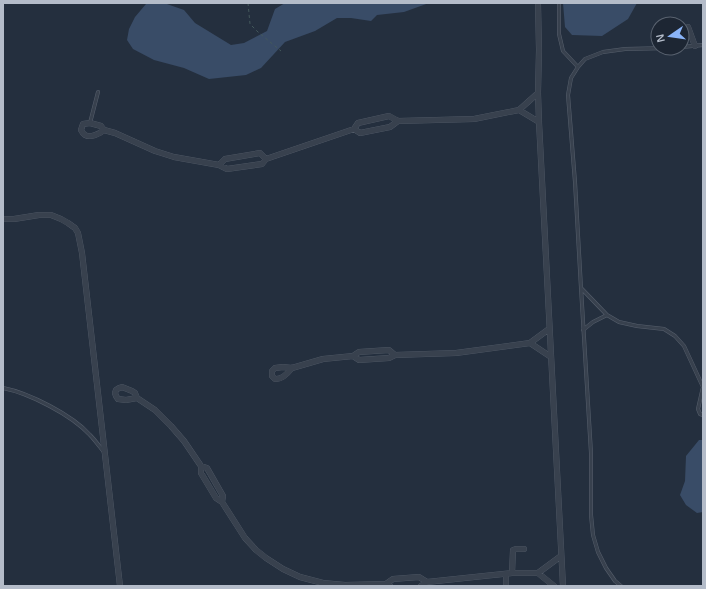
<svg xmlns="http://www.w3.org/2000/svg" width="706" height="589" viewBox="0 0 706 589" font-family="Arial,sans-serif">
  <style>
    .water { fill: #394c67 }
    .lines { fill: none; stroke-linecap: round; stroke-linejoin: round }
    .lane-casing { stroke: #565f6c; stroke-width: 4 }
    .street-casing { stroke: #565f6c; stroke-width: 6 }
    .path { stroke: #44595c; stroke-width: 1; stroke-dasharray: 3 3; stroke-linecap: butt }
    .lane { stroke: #38414e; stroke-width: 3 }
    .street { stroke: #38414e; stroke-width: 5.5 }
  </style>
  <rect width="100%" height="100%" fill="#242f3e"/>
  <path class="water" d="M148,3H164L184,10L195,23L231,45L244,43L267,31L275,9L285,3H429L404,12L377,15L371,21L351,18H337L315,31L285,42L261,68L246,75L209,79L184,68L154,60L133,49L127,40L129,29L135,17L146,4Z
    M563,3H637L628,19L602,36L572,35L565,27Z
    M699,440H703V512L697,513L686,505L680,495L685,481L686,456Z"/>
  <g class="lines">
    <g class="lane-casing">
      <path id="lane" d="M559,3V34L563,51L578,67
        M682,47L703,45
        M90,123L98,92
        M581,288L607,315
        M583,330L593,322L607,315L619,322L637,326L664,329L675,336L684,346L703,387
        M703,387L698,409L700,414L703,415
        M3,388C29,393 72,415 90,435C95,440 99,446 104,452
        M621,586L615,581L606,568L598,552L593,535L591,515V453L581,288L575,182L568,95L571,78L578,67L585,59L603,52L625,49L669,48"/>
    </g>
    <g class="street-casing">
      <path id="street" d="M538,3L539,50L538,93L539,122L563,586
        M688,27L695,46
        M519,110L539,122
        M354,129L360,133L390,127L398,121
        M104,130C100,134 90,138 85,135C83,134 82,132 81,130L83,124L90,123L101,126L104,130L115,133L155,151L174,157L219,165L227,169L262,164L266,159L354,129L358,123L389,116L398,121L474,119L519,110L538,93
        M219,165L225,159L260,153L266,159
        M3,219H14L39,215H51L61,219L68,223L75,228L78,233L82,253L120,586
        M530,343L551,357
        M353,356L359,360L389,358L395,355L456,353L530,343L549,329
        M292,368C288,373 282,380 275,379L272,376V371L275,368L283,367L292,368L323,359L353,356L359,352L389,350L395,355
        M137,398L126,400L118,399L116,396L115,393L116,390L119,388L122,387L132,391L135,393L137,398L155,410L171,426L184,441L201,466V473L216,498L222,502L245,538L256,550L266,558L283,569L300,577L323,583L345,585L386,584L390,586
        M201,466L207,468L223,496L222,502
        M512,573L513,550L516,549H524
        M538,573L554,586
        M506,574V586
        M386,584L393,579L419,577L427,582
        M421,586L427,582L512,573H538L561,556"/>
    </g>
    <path class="path" d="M248,3L250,24L258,32L281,51"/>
    <use href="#lane" class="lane"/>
    <use href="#street" class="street"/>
  </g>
  <rect width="706" height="589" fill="none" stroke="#b4bcc9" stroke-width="8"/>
  <g transform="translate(670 36) rotate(257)"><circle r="19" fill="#1d2633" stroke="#59626f"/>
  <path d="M0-3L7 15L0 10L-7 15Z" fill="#8ab4f8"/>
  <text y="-6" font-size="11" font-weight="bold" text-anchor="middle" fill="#b4bcc9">N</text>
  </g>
</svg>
